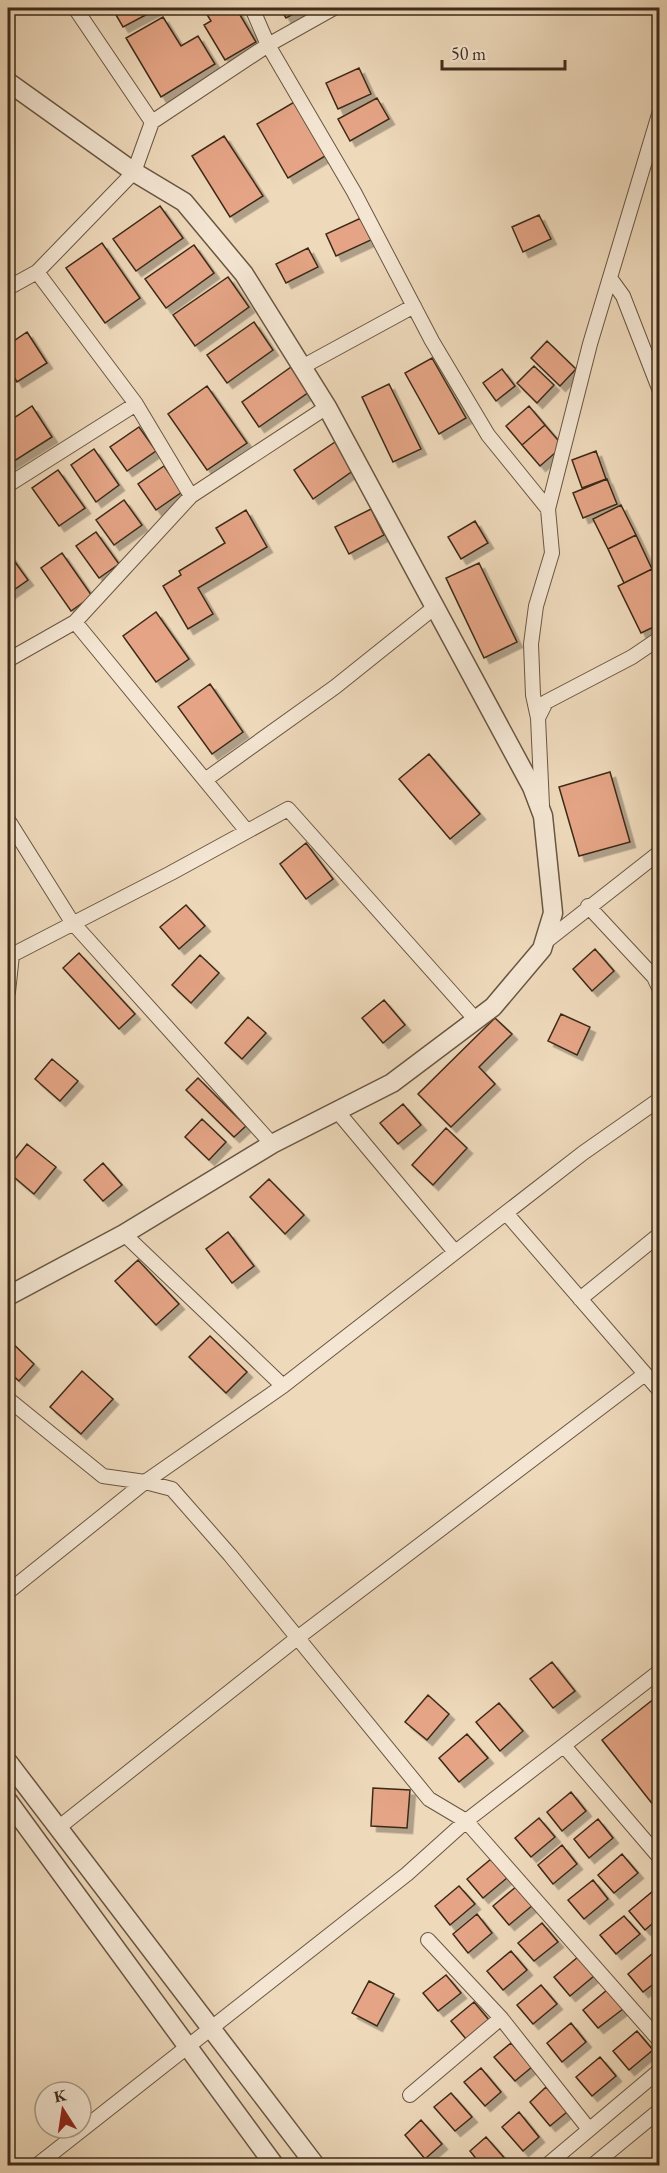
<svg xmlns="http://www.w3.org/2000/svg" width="667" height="2173" viewBox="0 0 667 2173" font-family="'EB Garamond',serif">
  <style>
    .building { fill: #e4a485; stroke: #3d2b19; stroke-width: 1.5; filter: url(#shadow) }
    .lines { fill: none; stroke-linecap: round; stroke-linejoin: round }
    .minor-casing { stroke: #695642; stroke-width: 16 }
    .tertiary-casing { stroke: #695642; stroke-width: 21 }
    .minor { stroke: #f4e6d3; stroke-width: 14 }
    .tertiary { stroke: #f4e6d3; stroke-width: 18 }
  </style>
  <defs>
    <filter id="shadow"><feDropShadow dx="5.5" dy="5.5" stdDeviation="0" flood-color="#0004"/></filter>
  </defs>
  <rect width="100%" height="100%" fill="#eed9bb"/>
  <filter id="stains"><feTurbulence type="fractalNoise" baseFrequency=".00333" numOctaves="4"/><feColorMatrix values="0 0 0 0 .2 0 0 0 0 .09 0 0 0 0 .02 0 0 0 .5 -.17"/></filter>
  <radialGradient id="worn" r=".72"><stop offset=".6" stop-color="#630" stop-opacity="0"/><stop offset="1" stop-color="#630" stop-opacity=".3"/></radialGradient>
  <path class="building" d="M112,8H159L123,27Z
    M203,8H236L256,42L225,60L204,25L211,21Z
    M280,8H304L286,18Z
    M163,17L181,46L198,36L215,64L161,97L126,38Z
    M359,68L371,94L338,109L326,83Z
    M377,98L389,119L350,141L338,119Z
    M296,101L327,155L288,178L257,124Z
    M224,136L263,196L230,217L192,156Z
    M160,206L183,238L136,271L113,239Z
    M539,215L551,239L523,252L512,227Z
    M361,218L371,240L336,256L326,234Z
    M102,243L140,298L105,323L66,268Z
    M194,245L214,273L166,308L145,279Z
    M308,248L318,267L286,283L276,264Z
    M228,277L249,307L195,346L173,315Z
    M254,322L273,350L227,383L207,355Z
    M27,332L47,363L17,382L8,367V345Z
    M547,341L576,369L560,386L531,358Z
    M432,358L466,418L439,434L405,373Z
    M534,366L554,385L537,403L517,383Z
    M291,367L309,392L259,427L242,402Z
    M502,369L515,386L496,401L483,383Z
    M389,384L421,449L393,462L362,397Z
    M207,386L247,443L207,470L168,414Z
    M32,406L52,437L8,465V422Z
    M529,406L545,425L522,445L506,426Z
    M545,425L563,446L540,466L522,445Z
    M139,427L156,451L127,471L110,447Z
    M335,442L354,470L313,499L294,470Z
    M94,449L119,485L96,502L71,465Z
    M596,451L606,479L582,488L572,460Z
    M164,466L182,492L156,510L138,484Z
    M58,470L85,508L59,526L32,488Z
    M607,479L617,504L583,518L573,493Z
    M124,500L142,525L114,545L96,520Z
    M621,505L636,535L608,549L593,519Z
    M371,509L384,535L349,554L335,527Z
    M246,510L267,547L198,588L213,614L188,629L163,586L181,575L179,571L225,543L216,528Z
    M475,521L488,543L461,559L448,537Z
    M96,532L119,564L99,578L76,546Z
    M636,535L652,569L624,583L608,549Z
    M62,553L92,596L71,611L41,568Z
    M10,555L28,580L8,594V557Z
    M479,563L517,642L484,658L446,578Z
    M652,569L660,584V624L641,633L618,586Z
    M156,612L189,659L156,682L123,636Z
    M210,684L243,732L212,754L178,707Z
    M429,754L480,814L450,839L399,779Z
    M610,772L630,842L579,856L559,787Z
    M306,843L333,879L306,899L280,864Z
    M186,905L205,926L179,949L160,927Z
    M595,949L614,971L592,991L573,969Z
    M79,953L135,1014L119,1029L63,968Z
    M200,955L219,973L191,1003L172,985Z
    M384,1000L405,1025L383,1043L362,1018Z
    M561,1014L590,1027L577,1055L548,1041Z
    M248,1017L266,1033L242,1059L225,1043Z
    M495,1018L512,1034L479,1067L495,1084L451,1127L418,1094Z
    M52,1059L78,1081L60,1101L35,1079Z
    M198,1078L246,1126L234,1137L186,1090Z
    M403,1104L421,1125L398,1144L380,1123Z
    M202,1119L226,1142L209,1160L185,1137Z
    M446,1128L467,1148L433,1185L412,1165Z
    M27,1144L56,1167L34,1194L8,1172V1168Z
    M103,1163L122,1185L103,1201L84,1180Z
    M269,1179L304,1215L285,1234L250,1197Z
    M228,1232L254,1266L232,1283L206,1249Z
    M138,1260L179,1304L156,1325L115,1281Z
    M210,1336L247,1372L226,1393L189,1357Z
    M8,1339L34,1364L19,1381L8,1371Z
    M82,1371L113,1399L81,1434L50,1407Z
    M552,1662L575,1691L553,1708L530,1679Z
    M660,1694V1802L654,1806L602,1740Z
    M428,1695L449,1714L427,1740L405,1722Z
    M499,1703L523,1731L500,1751L476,1722Z
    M467,1734L488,1758L459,1782L439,1758Z
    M373,1788L410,1790L407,1828L371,1826Z
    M571,1792L586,1811L562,1831L547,1812Z
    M539,1818L555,1837L531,1857L515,1838Z
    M598,1819L613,1838L589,1858L574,1839Z
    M562,1845L577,1864L553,1884L538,1865Z
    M622,1854L638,1873L614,1893L598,1875Z
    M491,1859L507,1878L483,1898L467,1879Z
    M593,1880L608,1899L584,1919L568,1900Z
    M459,1886L475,1904L450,1925L435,1906Z
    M517,1886L533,1905L509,1925L493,1906Z
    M653,1891L660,1898V1917L645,1930L629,1911Z
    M477,1914L492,1933L468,1953L453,1934Z
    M624,1916L640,1934L616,1954L600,1935Z
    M542,1923L558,1942L534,1961L518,1943Z
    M511,1951L527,1970L503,1990L487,1971Z
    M652,1954L660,1963V1979L643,1992L628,1974Z
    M578,1957L594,1976L570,1996L554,1977Z
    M446,1975L461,1993L438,2011L423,1993Z
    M369,1981L394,1994L377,2026L352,2013Z
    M541,1985L557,2004L533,2024L517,2005Z
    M607,1990L623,2009L598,2028L583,2010Z
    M474,2002L489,2020L466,2039L451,2021Z
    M571,2023L586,2042L562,2062L547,2043Z
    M637,2031L653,2050L629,2070L613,2051Z
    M511,2043L532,2067L515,2081L494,2057Z
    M600,2057L616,2076L592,2096L576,2077Z
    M481,2068L501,2092L485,2106L464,2082Z
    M546,2087L567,2112L550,2126L530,2102Z
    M451,2093L472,2117L455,2131L434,2107Z
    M519,2112L539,2137L523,2151L502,2127Z
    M421,2120L442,2144L425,2159L405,2135Z
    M486,2137L507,2161L502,2166H482L470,2151Z"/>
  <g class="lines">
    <g class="minor-casing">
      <path id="minor" d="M75,8L152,122
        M252,8L268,45L354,192L432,341L488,435L548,509L552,553L536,606L531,644L533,695L538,718
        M37,272L136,404L191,496
        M610,278L623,296L660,391
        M8,288L37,272L134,172L152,122L268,45L334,8
        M302,367L414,306
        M8,485L136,404
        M548,509L590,344L660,111
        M75,622L246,830
        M8,660L75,622L191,496L327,407
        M205,780L335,687L435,607
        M542,805L538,718L546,702L632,657L660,638
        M8,820L72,922L272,1144
        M588,906L654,977L660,990
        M544,943L660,852
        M8,957L171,873L288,809L476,1020
        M8,992L12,955
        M337,1111L455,1252
        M506,1213L660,1391
        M124,1234L283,1386
        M580,1299L660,1234
        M8,1399L103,1476L145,1482L172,1489L230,1555L429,1799L466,1821L660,2041
        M8,1592L145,1482L283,1386L583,1153L660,1099
        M565,1747L660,1858
        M58,1828L296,1639L645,1374
        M428,1940L501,2018L588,2128
        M410,2095L501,2018
        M36,2166L407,1874L466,1821L660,1671
        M546,2166L660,2070
        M592,2166L660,2110"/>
    </g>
    <g class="tertiary-casing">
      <path id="tertiary" d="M8,82L134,172L184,202L244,274L327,407L532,787L543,816L553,913L542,949L493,1007L392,1083L272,1144L124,1234L8,1296
        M8,1762L316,2166
        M8,1801L275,2166"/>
    </g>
    <use href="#minor" class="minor"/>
    <use href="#tertiary" class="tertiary"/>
  </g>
  <rect width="667" height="2173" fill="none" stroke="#eed9bb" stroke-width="30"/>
  <rect x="9" y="9" width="649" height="2155" fill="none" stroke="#3d2b19" stroke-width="3"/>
  <rect x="15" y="15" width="637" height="2143" fill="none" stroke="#3d2b19" stroke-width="1.5"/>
  <g transform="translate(63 2110) rotate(348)"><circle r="28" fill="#f4e6d3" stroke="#ab9b89" stroke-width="1.5"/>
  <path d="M0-4.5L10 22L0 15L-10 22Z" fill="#8f2418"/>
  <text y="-9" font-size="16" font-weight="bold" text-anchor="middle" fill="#3d2b19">K</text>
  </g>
  <path d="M442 60v9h123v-9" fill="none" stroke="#3d2b19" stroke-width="3"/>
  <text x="451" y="60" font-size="18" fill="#3d2b19" stroke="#f4e6d3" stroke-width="4.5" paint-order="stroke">50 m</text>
  <rect width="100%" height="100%" filter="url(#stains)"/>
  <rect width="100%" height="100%" fill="url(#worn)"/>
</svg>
